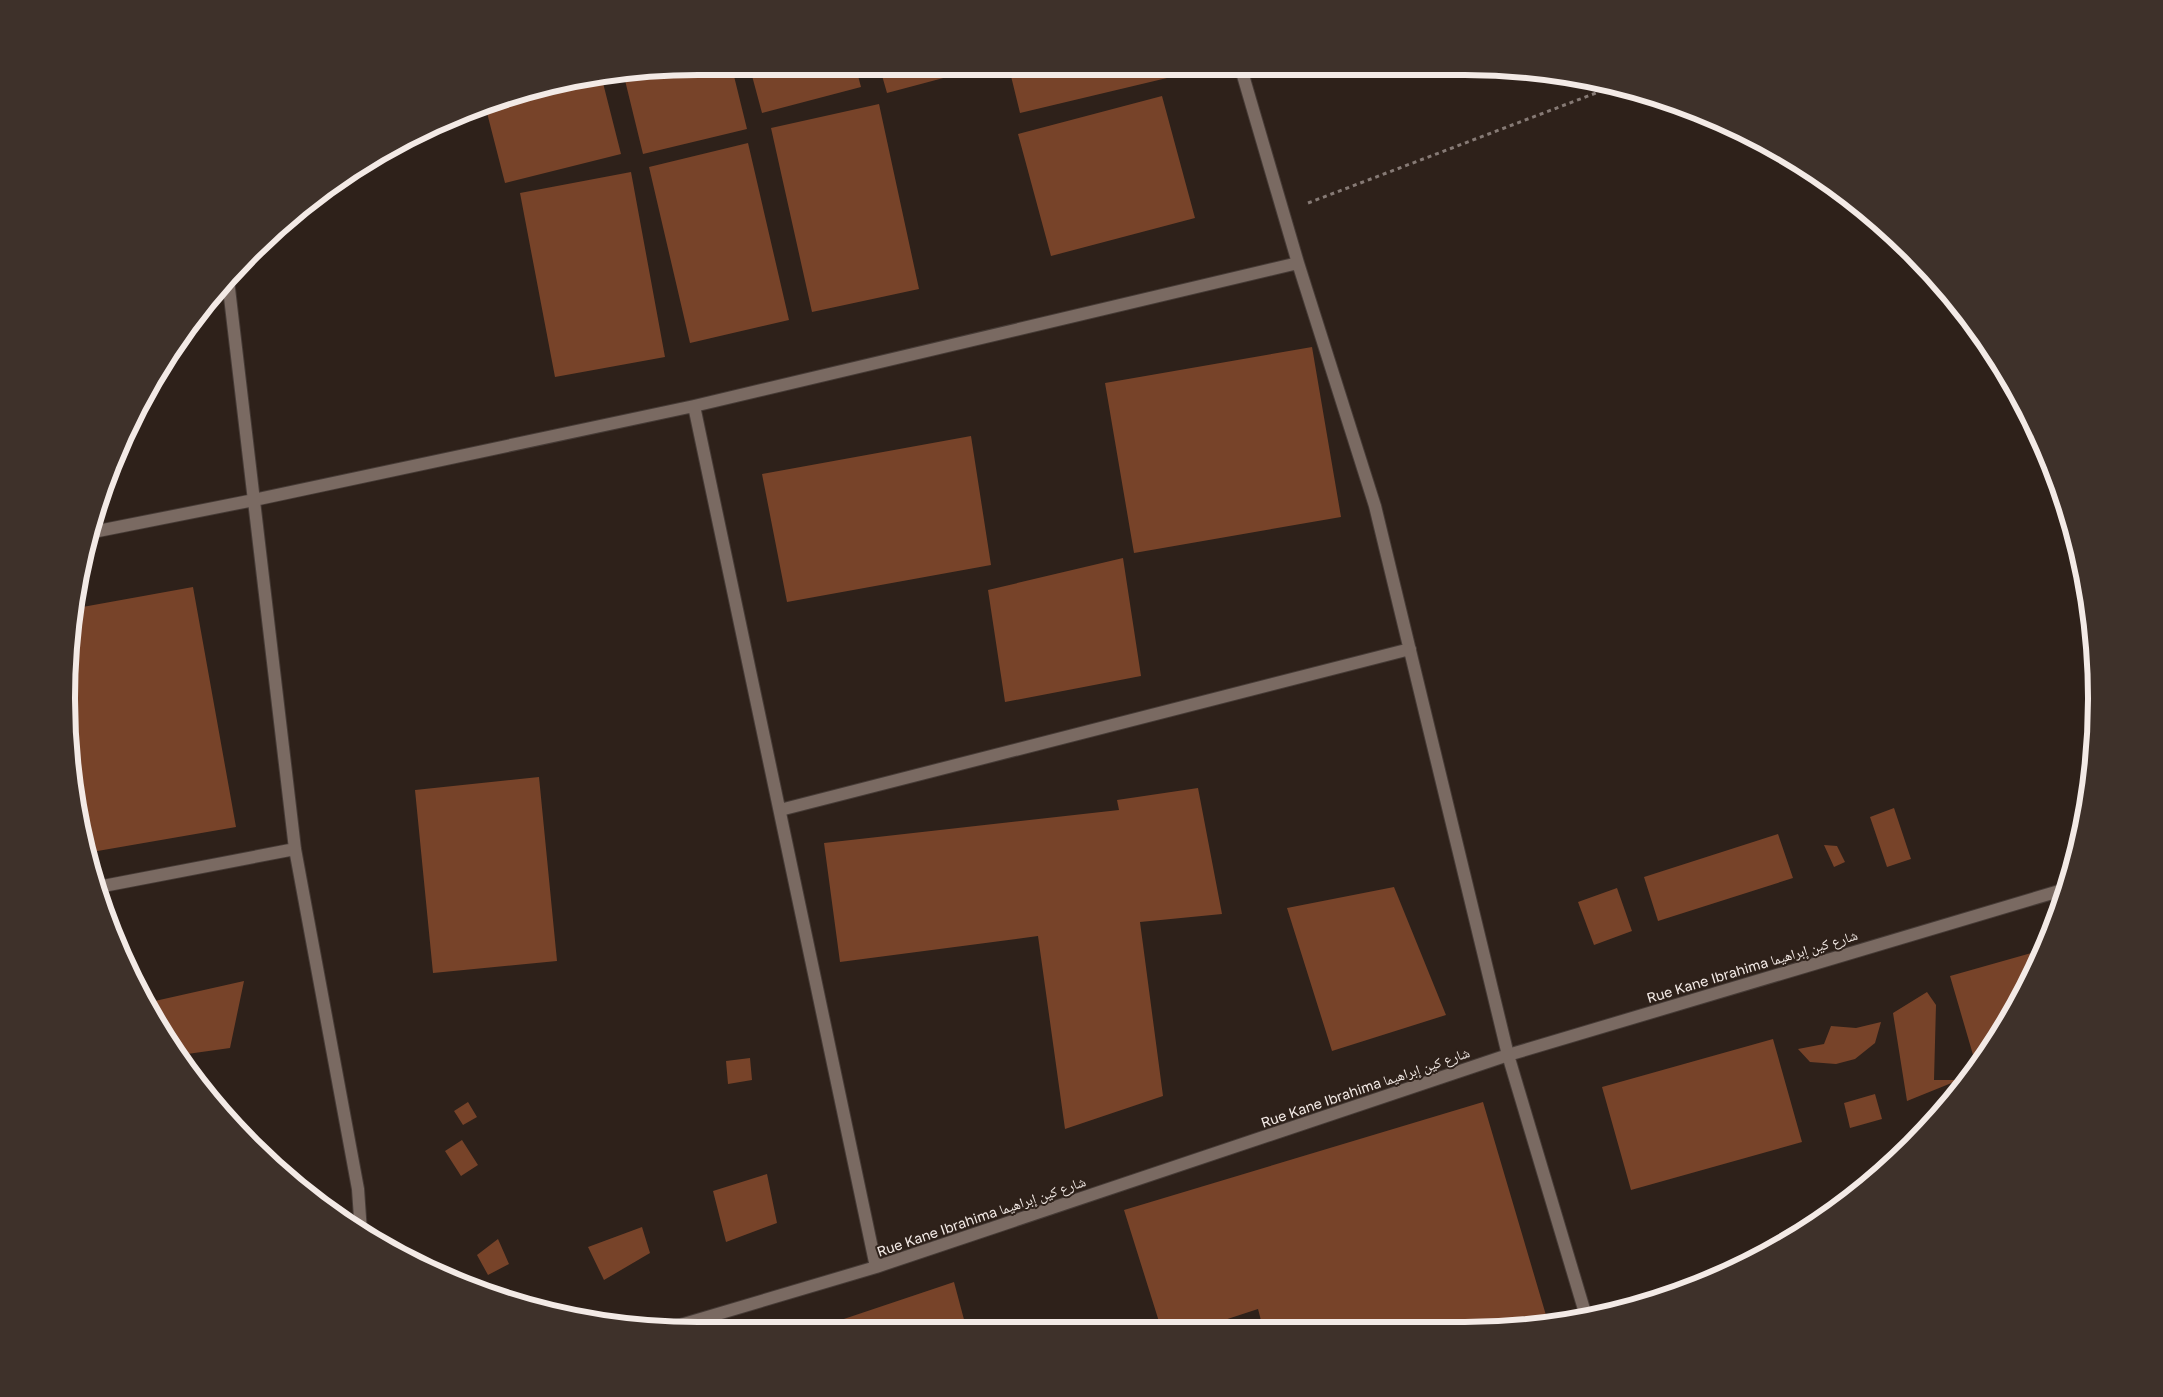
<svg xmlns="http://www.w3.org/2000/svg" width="2163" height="1397" viewBox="0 0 2163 1397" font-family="'Golos Text','Noto Naskh Arabic',sans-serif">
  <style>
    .building { fill: #774329 }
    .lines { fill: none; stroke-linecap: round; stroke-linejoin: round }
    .minor-casing { stroke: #463b36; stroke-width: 14 }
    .path { stroke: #867a75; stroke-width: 3; stroke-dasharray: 4 4; stroke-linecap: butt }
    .minor { stroke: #7a6a62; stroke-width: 12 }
    .labels { text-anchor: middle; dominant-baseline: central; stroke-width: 4; stroke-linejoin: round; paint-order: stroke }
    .street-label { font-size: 14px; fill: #f3eae6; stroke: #2e211a }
    .rim { fill: none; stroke: #f3eae6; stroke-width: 6 }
  </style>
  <rect width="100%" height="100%" fill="#2e211a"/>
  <path class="building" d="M623,72H733L747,129L643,154Z
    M751,72H857L861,87L762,113Z
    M881,72H966L887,93Z
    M1010,72H1166L1167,78L1020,113Z
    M601,75L621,154L505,183L485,105L496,100Z
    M1162,96L1195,218L1051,256L1018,134Z
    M879,104L919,289L812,312L771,128Z
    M748,143L789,320L690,343L649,167Z
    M631,172L665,357L555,377L520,193Z
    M1312,347L1341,517L1134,553L1105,383Z
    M971,436L991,565L787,602L762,474Z
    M1123,558L1141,676L1005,702L988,590Z
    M193,587L236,827L86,853L68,740V657L77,608Z
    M539,777L557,961L433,973L415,790Z
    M1198,788L1222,914L1140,922L1163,1096L1065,1129L1038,936L840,962L824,843L1119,810L1117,800Z
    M1894,808L1911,859L1887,867L1870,817Z
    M1778,834L1793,878L1658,921L1644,877Z
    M1824,845L1837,846L1845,862L1834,867Z
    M1394,887L1446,1015L1332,1051L1287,908Z
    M1617,888L1632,931L1594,945L1578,902Z
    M2042,950L2012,1014L1976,1065L1950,976Z
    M244,981L230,1048L180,1055L151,1015L146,1003Z
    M1927,992L1936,1005L1934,1080H1959L1907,1101L1893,1013Z
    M1881,1022L1875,1043L1855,1059L1836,1064L1810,1062L1798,1049L1824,1044L1831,1026L1856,1028Z
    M1773,1039L1802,1142L1631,1190L1602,1087Z
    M750,1058L752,1080L728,1084L726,1061Z
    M1875,1094L1882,1119L1850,1128L1844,1103Z
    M468,1102L477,1117L463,1125L454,1111Z
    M1483,1102L1548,1322L1506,1329L1263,1328L1258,1309L1200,1328H1161L1124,1210Z
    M462,1140L478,1165L461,1176L445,1151Z
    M767,1174L777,1223L726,1242L713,1191Z
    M642,1227L650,1253L604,1280L588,1247Z
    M498,1239L509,1264L488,1275L477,1255Z
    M954,1282L966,1327L823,1326Z"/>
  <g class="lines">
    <g class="minor-casing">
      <path id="minor" d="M1242,72L1298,263L1375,506L1508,1055L1586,1316
        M228,280L295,849L358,1189L361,1232
        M694,406L876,1267
        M93,532L254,500L694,406L1298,263
        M780,810L1410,649
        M98,887L295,849
        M677,1326L876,1267L1508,1055L2066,889"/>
    </g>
    <path class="path" d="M1308,203L1609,88"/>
    <use href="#minor" class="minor"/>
  </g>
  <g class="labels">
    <g class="street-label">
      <text transform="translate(1752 966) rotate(-17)">Rue Kane Ibrahima شارع كين إبراهيما</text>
      <text transform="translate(1365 1087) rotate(-19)">Rue Kane Ibrahima شارع كين إبراهيما</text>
      <text transform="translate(981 1216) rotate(-19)">Rue Kane Ibrahima شارع كين إبراهيما</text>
    </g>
  </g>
  <path d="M0 0H2163V1397H0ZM698 75H1465A623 623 0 0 1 2088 698V699A623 623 0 0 1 1465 1322H698A623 623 0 0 1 75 699V698A623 623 0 0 1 698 75Z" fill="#3e312a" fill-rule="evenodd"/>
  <path class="rim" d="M698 75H1465A623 623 0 0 1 2088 698V699A623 623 0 0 1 1465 1322H698A623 623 0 0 1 75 699V698A623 623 0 0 1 698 75Z"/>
</svg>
